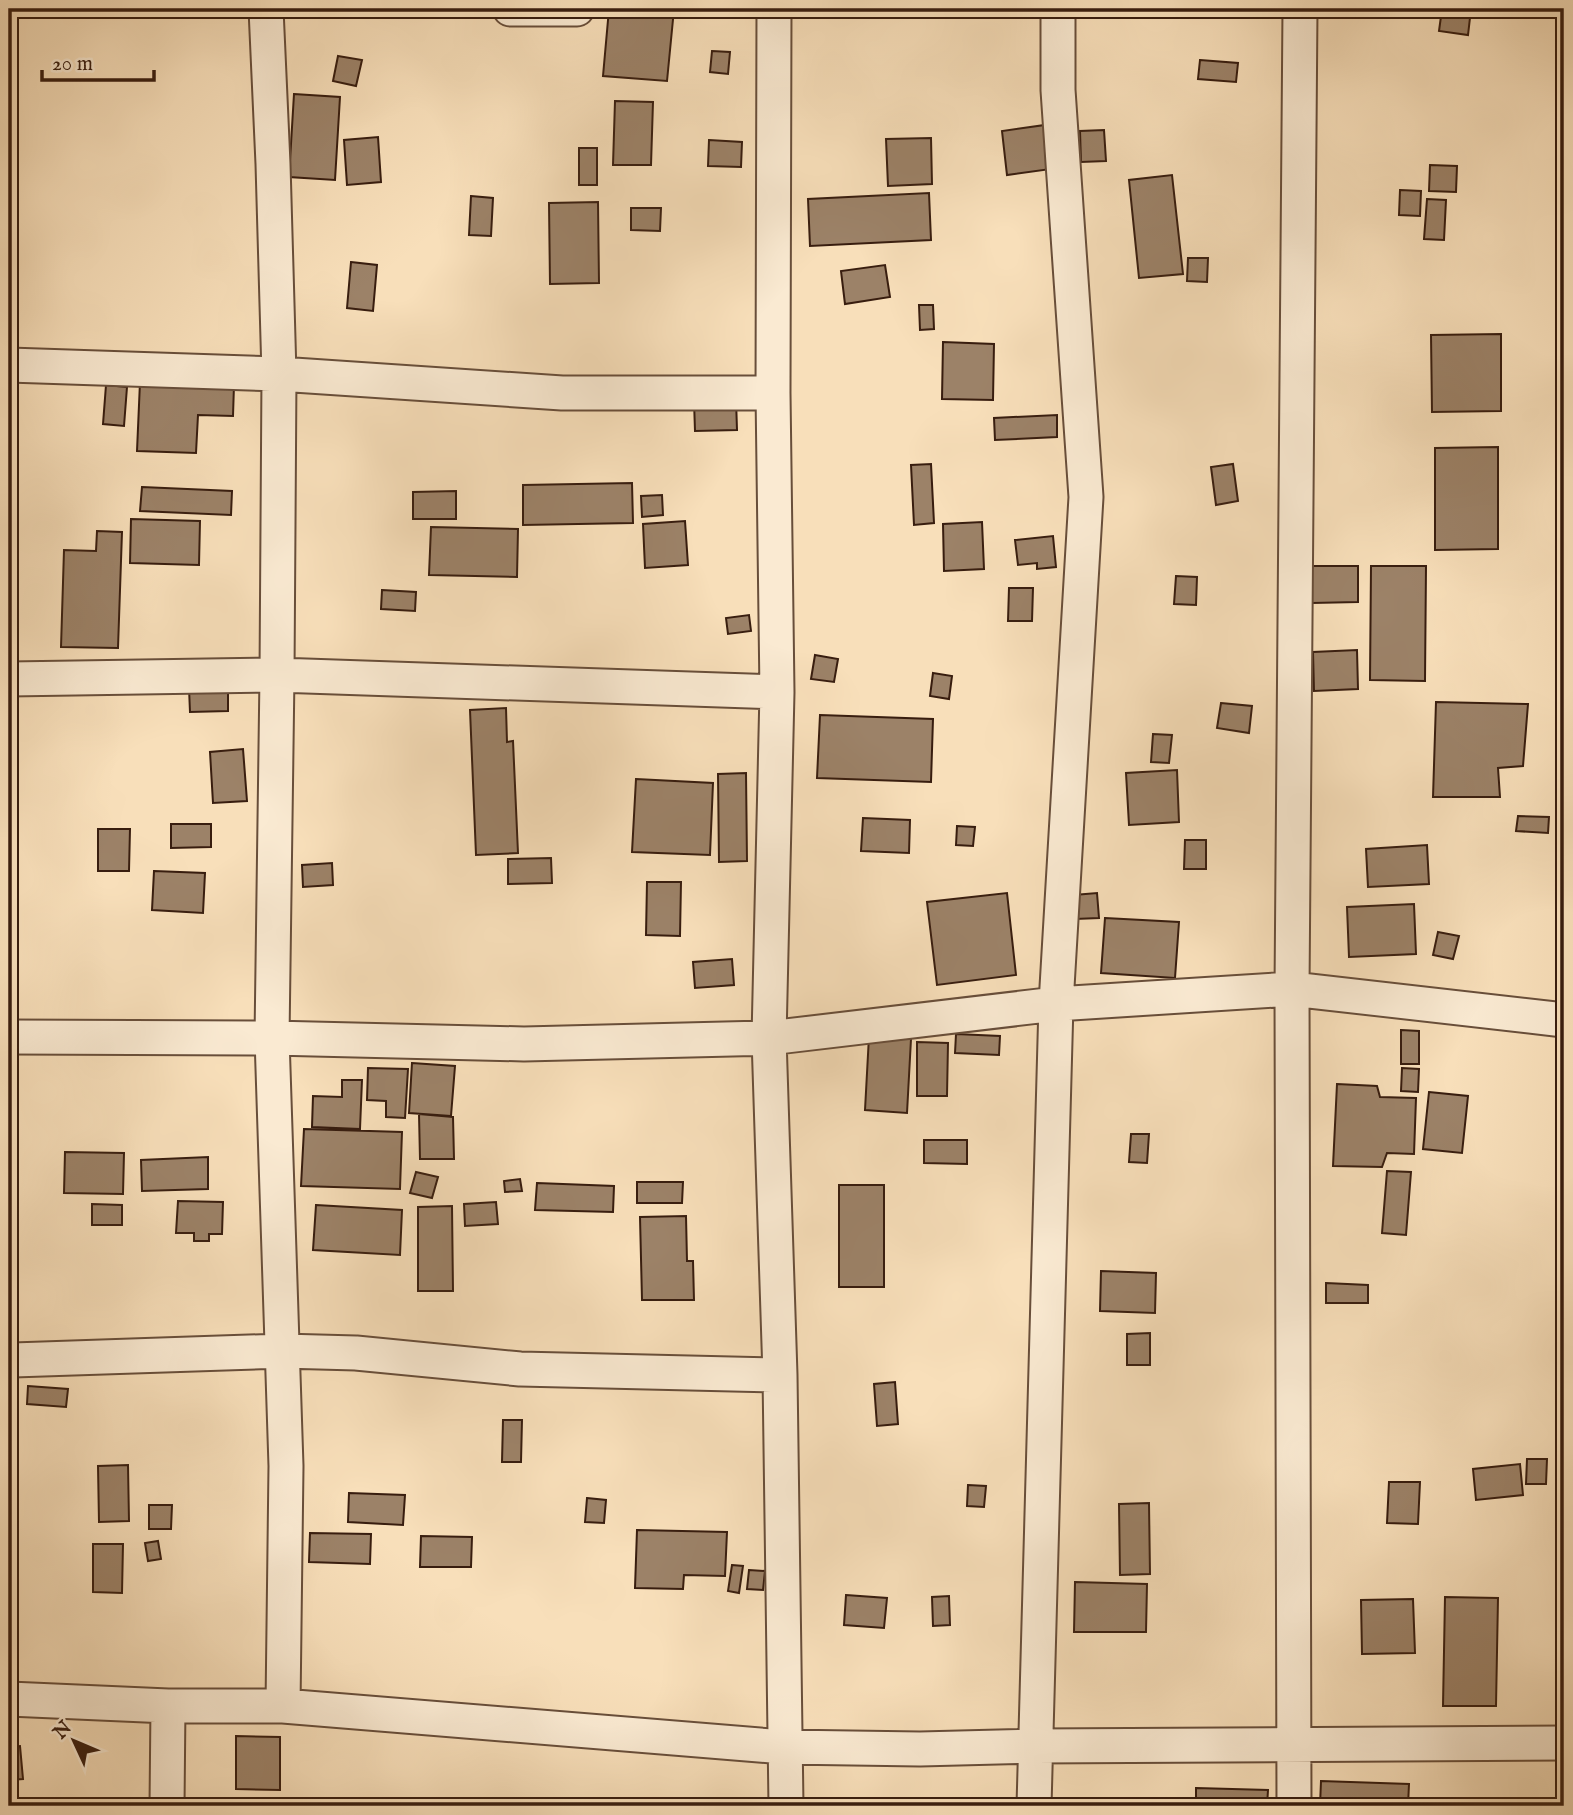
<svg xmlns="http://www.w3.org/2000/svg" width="1573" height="1815" viewBox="0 0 1573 1815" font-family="'IM FELL English',serif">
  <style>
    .building { fill: #9c8268; stroke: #381d0f; stroke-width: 2 }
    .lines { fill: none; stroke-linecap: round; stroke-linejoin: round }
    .street-casing { stroke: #684e3a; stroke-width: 37 }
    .street { stroke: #faead2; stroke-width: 33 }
  </style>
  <rect width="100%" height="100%" fill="#f8dfba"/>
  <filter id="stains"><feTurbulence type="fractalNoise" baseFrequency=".00286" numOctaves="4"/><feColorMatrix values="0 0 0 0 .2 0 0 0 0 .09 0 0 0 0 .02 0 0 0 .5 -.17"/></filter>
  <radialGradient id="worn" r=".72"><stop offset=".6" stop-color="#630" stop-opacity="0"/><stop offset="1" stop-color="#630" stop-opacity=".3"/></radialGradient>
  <path class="building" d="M609,9H674L667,81L603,76Z
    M1442,9H1471L1468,35L1439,31Z
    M712,51L730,52L728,74L710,72Z
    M338,56L362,60L356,86L333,81Z
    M1200,60L1238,63L1236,82L1198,79Z
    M294,94L340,97L335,180L289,177Z
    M615,101L653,102L651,165H613Z
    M1045,125L1051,169L1007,175L1002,131Z
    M1104,130L1106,161L1081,162L1080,131Z
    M378,137L381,182L347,185L344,140Z
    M931,138L932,184L888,186L886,139Z
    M709,140L742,142L741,167L708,166Z
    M579,148H597V185H579Z
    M1430,165L1457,166L1456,192L1429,191Z
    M1172,175L1183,274L1139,278L1129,180Z
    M1400,190L1421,191L1420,216L1399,215Z
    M929,193L931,240L810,246L808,199Z
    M471,196L493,198L491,236L469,235Z
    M1427,199L1446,200L1444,240L1424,239Z
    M598,202L599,283L550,284L549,203Z
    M631,208H661L660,231L631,230Z
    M1188,258H1208L1207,282L1187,281Z
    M351,262L377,265L373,311L347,308Z
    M885,265L890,297L845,304L841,271Z
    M919,305H933L934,329L920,330Z
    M1501,334V411L1432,412L1431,335Z
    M943,342L994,344L993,400L942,399Z
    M140,382L234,385L233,416L198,415L196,453L137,451Z
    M106,385L127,387L124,426L103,424Z
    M9,388H12L15,432H9Z
    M736,399L737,430L695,431L694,401Z
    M1057,415V437L995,440L994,418Z
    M1498,447V549L1435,550V448Z
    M931,464L934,523L914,525L911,465Z
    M1233,464L1238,501L1216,505L1211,467Z
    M632,483L633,523L523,525V485Z
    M142,487L232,491L231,515L140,511Z
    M456,491V519H413V492Z
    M662,495L663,515L642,517L641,496Z
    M131,519L200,521L199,565L130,563Z
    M685,521L688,565L645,568L643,524Z
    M982,522L984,569L944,571L943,524Z
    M431,527L518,529L517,577L429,575Z
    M97,531L122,532L118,648L61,647L64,550L96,551Z
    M1053,536L1056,567L1037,569V563L1018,565L1015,540Z
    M1312,566H1358V602L1312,603Z
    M1371,566H1426L1425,681L1370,680Z
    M1176,576L1197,577L1196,605L1174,604Z
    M1009,588H1033L1032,621H1008Z
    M382,590L416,592L415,611L381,609Z
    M749,615L751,631L728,634L726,618Z
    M1357,650L1358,689L1314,691L1313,652Z
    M815,655L838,659L834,682L811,679Z
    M933,673L952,676L949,699L930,696Z
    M228,686V711L190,712L189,688Z
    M1436,702L1528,704L1523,766L1498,768L1500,797H1433Z
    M1221,703L1252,706L1249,733L1217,728Z
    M506,708L507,742L513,741L518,853L476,855L470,710Z
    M820,715L933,719L931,782L817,778Z
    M1153,734L1172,735L1169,763L1151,762Z
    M243,749L247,801L213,803L210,752Z
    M1177,770L1179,822L1129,825L1126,773Z
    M746,773L747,861L719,862L718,774Z
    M636,779L713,783L710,855L632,852Z
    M1518,816L1549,817L1548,833L1516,831Z
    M863,818L910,820L909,853L861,851Z
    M171,824H211V847L171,848Z
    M957,826L975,827L973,846L956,845Z
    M98,829H130L129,871H98Z
    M1185,840H1206V869H1184Z
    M1427,845L1429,884L1368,887L1366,849Z
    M551,858L552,883L508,884V859Z
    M332,863L333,885L303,887L302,865Z
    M154,871L205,873L203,913L152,910Z
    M647,882H681L680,936L646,935Z
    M1007,893L1016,975L937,985L927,902Z
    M1097,893L1099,918L1075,919L1074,895Z
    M1414,904L1416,954L1349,957L1347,907Z
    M1105,918L1179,922L1175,978L1101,973Z
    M1438,932L1459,936L1453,959L1433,955Z
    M732,959L734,985L695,988L693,962Z
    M1401,1030L1419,1031V1064H1401Z
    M956,1034L1000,1036L999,1055L955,1053Z
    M869,1036L911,1039L907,1113L865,1110Z
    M917,1042L948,1043L947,1096H917Z
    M412,1063L455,1066L451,1116L409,1113Z
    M368,1068L408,1069L405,1118L386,1117V1101L367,1100Z
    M1402,1068L1419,1069L1418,1092L1401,1091Z
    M342,1080H362L360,1129L312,1127L313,1096L342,1097Z
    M1337,1084L1377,1086L1380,1097L1416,1098L1414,1154L1387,1153L1382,1167L1333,1166Z
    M1429,1092L1468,1096L1462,1153L1423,1149Z
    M419,1114L453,1117L454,1159H420Z
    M304,1129L402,1132L400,1189L301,1186Z
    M1131,1134H1149L1147,1163L1129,1162Z
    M924,1140H967V1164L924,1163Z
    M65,1152L124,1153L123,1194L64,1193Z
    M208,1157V1189L142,1191L141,1160Z
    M1387,1171L1411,1172L1406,1235L1382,1233Z
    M416,1172L438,1177L432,1198L410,1193Z
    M520,1179L522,1191L505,1192L504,1181Z
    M637,1182H683L682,1203H637Z
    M537,1183L614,1186L613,1212L535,1210Z
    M839,1185H884V1287H839Z
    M178,1201L223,1202L222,1234H209V1241H194V1233H176Z
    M496,1202L498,1224L465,1226L464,1204Z
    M92,1204L122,1205V1225H92Z
    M316,1205L402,1210L400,1255L313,1250Z
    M452,1206L453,1291H418V1207Z
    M686,1216L687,1261H693L694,1300H642L640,1217Z
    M1101,1271L1156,1273L1155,1313L1100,1311Z
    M1326,1283L1368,1285V1303H1326Z
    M1150,1333V1365H1127V1334Z
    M895,1382L898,1424L877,1426L874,1384Z
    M28,1386L68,1389L66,1407L27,1404Z
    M503,1420H522L521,1462H502Z
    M1527,1459H1547L1546,1484H1526Z
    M1520,1464L1523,1495L1476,1500L1473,1469Z
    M128,1465L129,1521L99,1522L98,1466Z
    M1389,1482H1420L1418,1524L1387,1523Z
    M968,1485L986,1486L984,1507L967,1506Z
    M349,1493L405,1495L403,1525L348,1522Z
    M587,1498L606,1500L604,1523L585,1522Z
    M1149,1503L1150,1574L1120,1575L1119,1504Z
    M149,1505H172L171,1529H149Z
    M637,1530L727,1532L725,1576L684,1575L683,1589L635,1588Z
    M310,1533L371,1534L370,1564L309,1562Z
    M421,1536L472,1537L471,1567H420Z
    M158,1541L161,1559L148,1561L145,1543Z
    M93,1544H123L122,1593L93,1592Z
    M732,1565L743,1566L739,1593L728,1591Z
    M749,1570L765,1571L763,1590L747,1589Z
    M1075,1582L1147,1584L1146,1632H1074Z
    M846,1595L887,1598L884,1628L844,1625Z
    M949,1596L950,1625L933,1626L932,1597Z
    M1445,1597L1498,1598L1496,1706H1443Z
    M1413,1599L1415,1653L1362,1654L1361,1600Z
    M236,1736L280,1737V1790L236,1789Z
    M20,1746L23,1779L9,1780V1747Z
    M1321,1781L1409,1784L1408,1806H1320Z
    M1196,1788L1268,1790L1267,1806H1196Z
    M916,1802H952V1806H916Z"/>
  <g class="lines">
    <g class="street-casing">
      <path id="street" d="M266,9L273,164L279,374L277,675L272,1038L286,1466L283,1706
        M510,9H577
        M774,9L773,393L777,692L769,1038L780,1375L786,1806
        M9,365L279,374L562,393H773
        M9,679L277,675L777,692
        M9,1037L272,1038L524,1044L769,1038L1056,1004L1292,989L1564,1020
        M13,1360L282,1351L356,1353L520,1369L780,1375
        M9,1699L168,1706H283L784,1747L920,1749L1035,1746L1564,1743
        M167,1806L168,1706
        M1034,1806L1056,1004L1086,497L1058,90V9
        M1294,1806L1292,989L1300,9"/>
    </g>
    <use href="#street" class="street"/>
  </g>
  <rect width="1573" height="1815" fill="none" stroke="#f8dfba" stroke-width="35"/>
  <rect x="10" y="10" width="1552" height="1794" fill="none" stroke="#381d0f" stroke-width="3.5"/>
  <rect x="18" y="18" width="1538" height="1780" fill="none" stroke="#381d0f" stroke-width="2"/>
  <g transform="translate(74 1741) rotate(314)" stroke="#faead2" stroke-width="5" paint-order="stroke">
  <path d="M0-5L12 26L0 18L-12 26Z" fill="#381d0f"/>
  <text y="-10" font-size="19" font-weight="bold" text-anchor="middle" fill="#381d0f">N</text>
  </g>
  <path d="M42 70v10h112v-10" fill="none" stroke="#381d0f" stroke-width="3.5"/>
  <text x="52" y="70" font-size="21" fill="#381d0f" stroke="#faead2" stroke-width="5" paint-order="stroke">20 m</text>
  <rect width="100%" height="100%" filter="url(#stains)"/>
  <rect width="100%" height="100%" fill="url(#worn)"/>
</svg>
